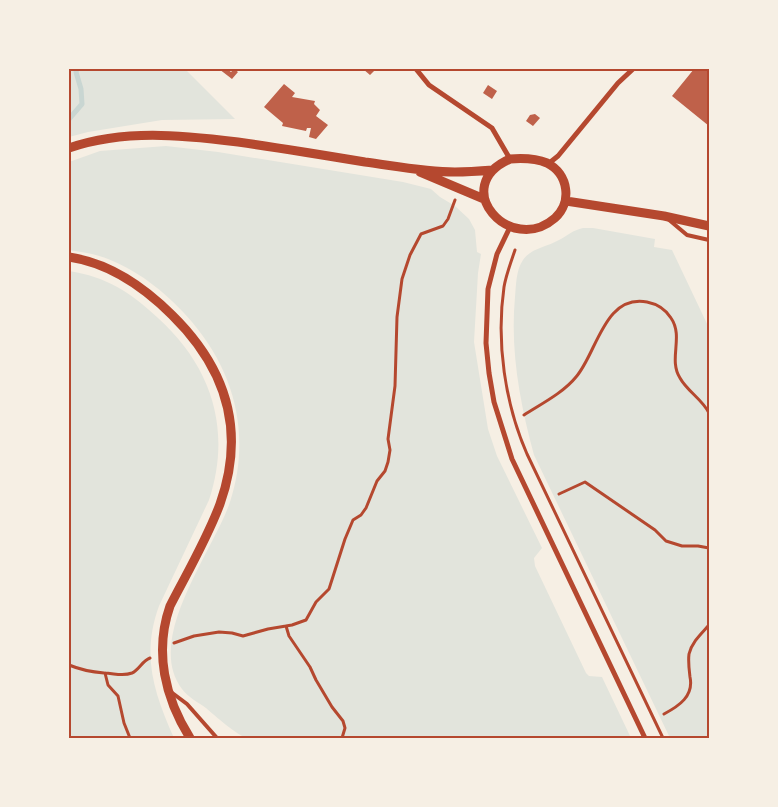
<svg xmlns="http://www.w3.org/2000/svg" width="778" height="807" viewBox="0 0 778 807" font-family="'Golos Text',sans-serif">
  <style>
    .green { fill: #e2e4dc }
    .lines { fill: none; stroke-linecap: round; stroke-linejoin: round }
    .stream { stroke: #c9d6d2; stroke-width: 5 }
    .building { fill: #bf614a }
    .path { stroke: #b5482f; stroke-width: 3 }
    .service { stroke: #b5482f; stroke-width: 4 }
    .minor { stroke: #b5482f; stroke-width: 5 }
    .tertiary { stroke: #b5482f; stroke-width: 9 }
    .neatline { fill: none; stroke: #b5482f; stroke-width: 2 }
  </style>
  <rect width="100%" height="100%" fill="#f6efe4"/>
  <path class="green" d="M69,69H185L235,119L162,120L88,132L69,137Z
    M166,146L218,152L403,182L431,189L440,197L455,206L469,219L475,230L477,252L481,254L478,273L474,342L488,429L497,456L542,548L534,558L535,566L586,673L589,676L602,677L631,738C538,738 446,738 353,738C328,738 302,738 277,738C268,738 255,740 247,738C238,736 214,715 206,708C199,703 188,697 182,689C144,639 213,552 230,502C251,437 236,374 192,322C171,297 140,271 108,259C96,254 82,252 69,250V162L100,151Z
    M583,228H593L655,239L654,247L672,250L709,328V738H670L534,455C520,403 510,351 515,297C516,285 516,270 523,260C531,248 547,247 559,240C567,236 573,230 583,228Z
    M69,271C107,277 130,292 158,318C212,367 232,430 209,500L159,606C141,655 154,693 174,738H69Z"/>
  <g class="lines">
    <path class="stream" d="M69,119L82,104L81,89L76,72L77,69"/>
  </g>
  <path class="building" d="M219,69H227L231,72L234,69L238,72L232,79Z
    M363,69H376L370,75Z
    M694,69H709V126L672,96Z
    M284,84L295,93L292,97L315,101L314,104L320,110L316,116L328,125L316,139L309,137L311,128H307L306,131L282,126L283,123L264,107Z
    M488,85L497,91L492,99L483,93Z
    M535,114L540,118L533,126L526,121L530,115Z"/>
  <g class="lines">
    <path class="path" d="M515,250C511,262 506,275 504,287C496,342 505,404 527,454L663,738
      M524,415C541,404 563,393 576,377C597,353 604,294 647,302C657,304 666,310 671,318C684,337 668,359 680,378C687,391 702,399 709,413
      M559,494L585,482L655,530L666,541L682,546H698L709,548
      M286,626L289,636L310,667L316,680L332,707L343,721L345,728L342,738
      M174,643L194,636L219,632L232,633L243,636L268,629L292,625L306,620L316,602L329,589L345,539L353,520L361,515L366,508L377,481L385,471L388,462L390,450L388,439L395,386L397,317L402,279L410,255L421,234L443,226L448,219L455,200
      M69,665C81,670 91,672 104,673C114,673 122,677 132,673C139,670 142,661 150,658
      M105,673L108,685L118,696L124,723L130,738
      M664,714C679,706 694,696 690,677C689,669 688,662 689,654C692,642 701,634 709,625"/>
    <path class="service" d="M668,219L687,235L709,240
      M171,692L187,704L217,738"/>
    <path class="minor" d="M416,69L429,85L492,128L510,159
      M548,164L558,156L618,83L633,69
      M510,227L497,254L488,289L486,343L489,373L494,402L512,459L645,738"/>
    <path class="tertiary" d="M69,148C124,129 181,135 238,142C280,148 323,155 365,162C395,166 425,172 455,172C468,172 481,171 493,170
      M510,159C523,158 535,158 547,163C569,174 572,203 555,218C510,257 448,186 510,159Z
      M420,172L484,199
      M566,201L664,216L709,226
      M69,257C110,263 143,286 172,315C226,368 246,431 220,504C207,539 187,573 170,606C154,652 165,698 190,738"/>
  </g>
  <rect width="778" height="807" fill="none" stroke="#f6efe4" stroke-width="140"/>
  <rect x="70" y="70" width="638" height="667" class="neatline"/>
</svg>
